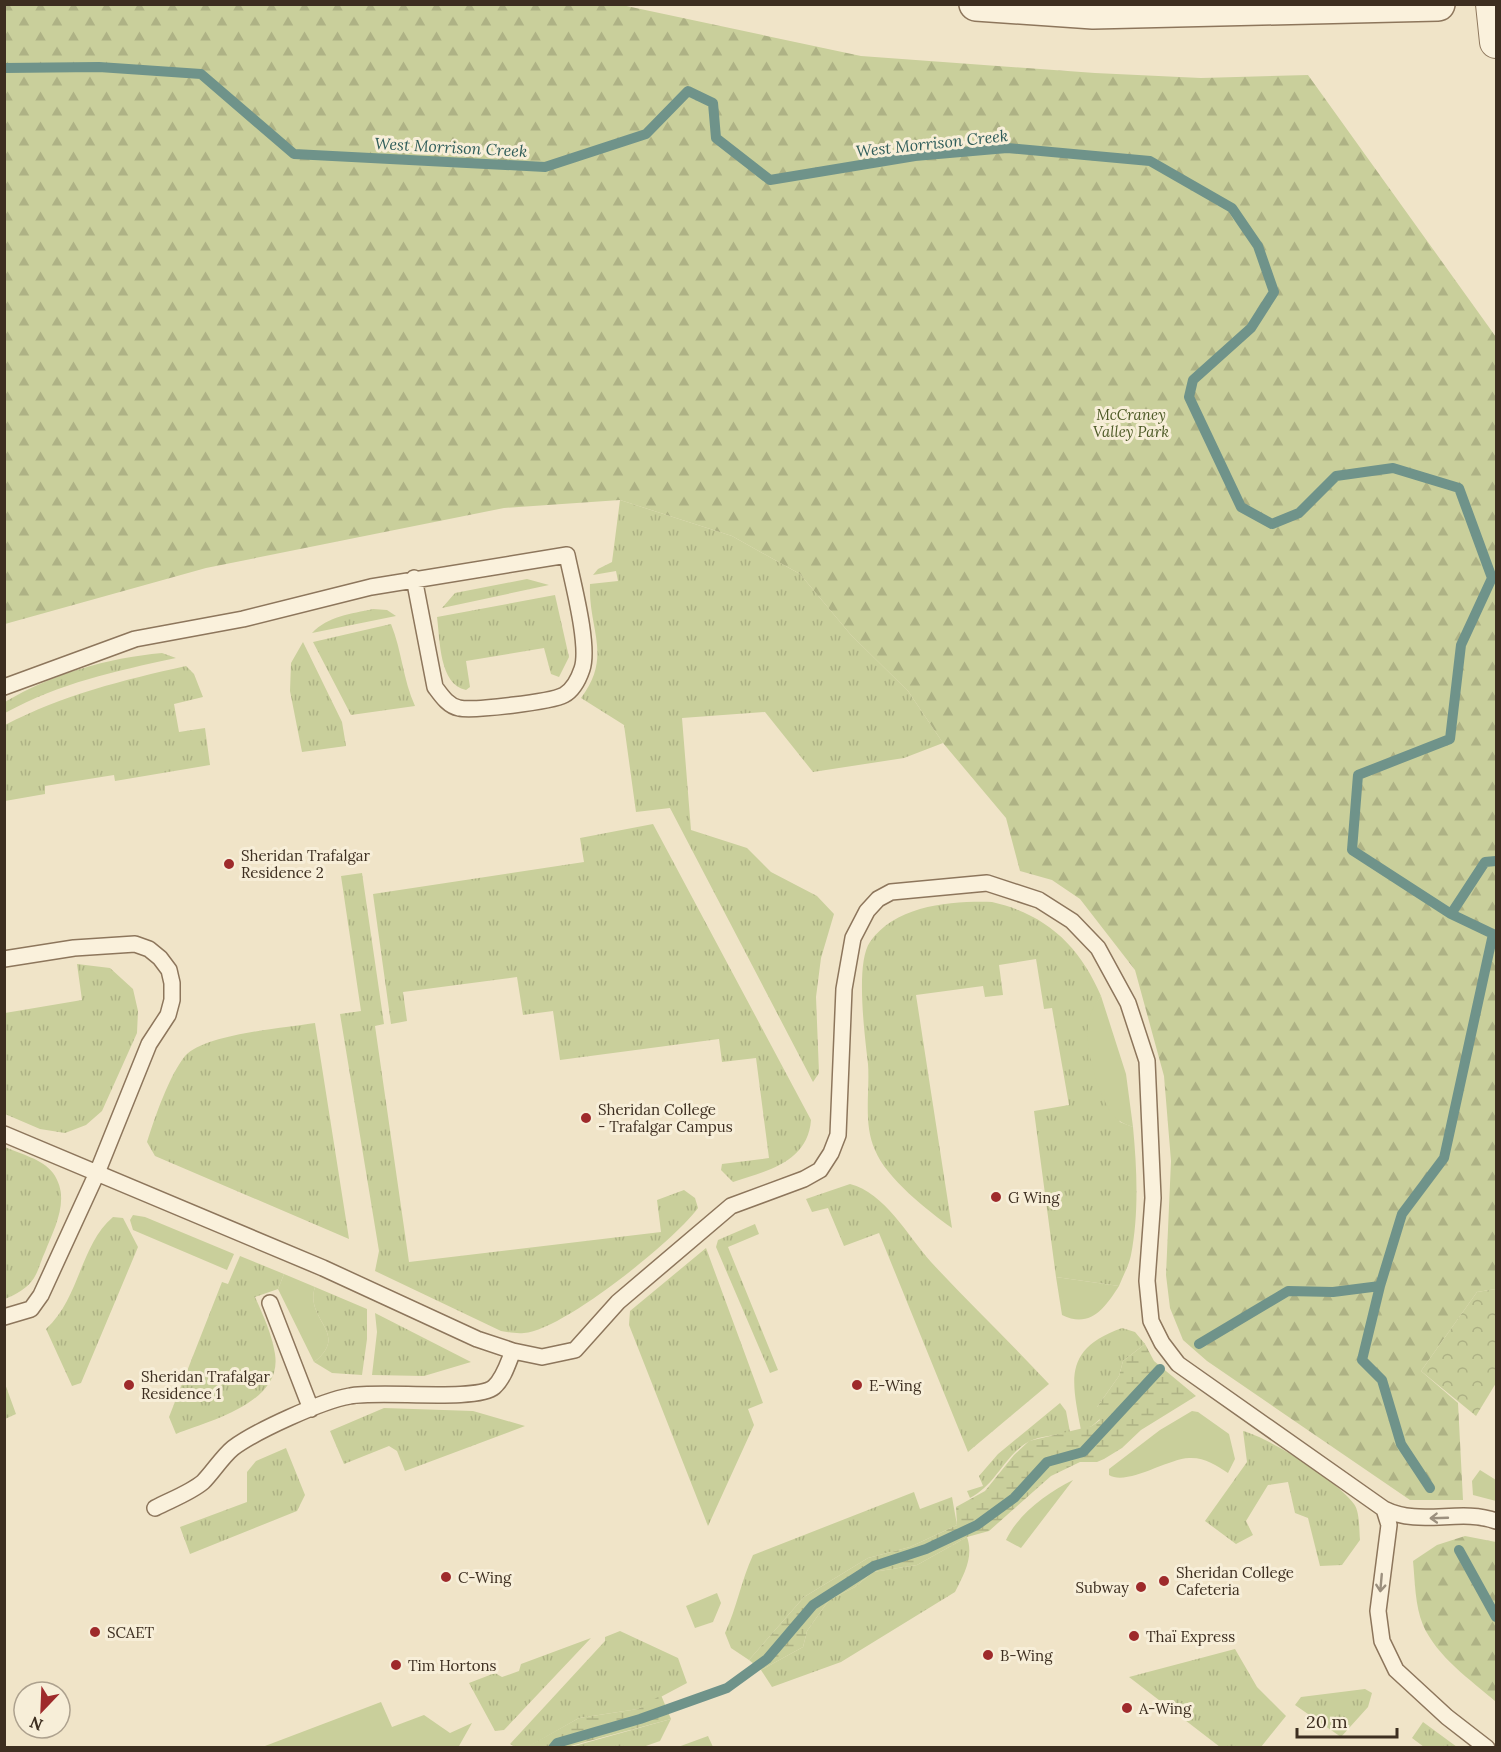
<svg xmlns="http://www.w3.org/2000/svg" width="1501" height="1752" viewBox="0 0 1501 1752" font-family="Lora,serif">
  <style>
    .grass { fill: url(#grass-tufts) }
    .forest { fill: url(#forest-firs) }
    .wetland { fill: url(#wetland-marsh) }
    .park { fill: url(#park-crowns) }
    .garden { fill: #c9cf9b }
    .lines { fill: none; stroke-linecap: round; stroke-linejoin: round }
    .stream { stroke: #6f938a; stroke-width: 10 }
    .service-casing { stroke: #8d765c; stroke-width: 18 }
    .minor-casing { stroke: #8d765c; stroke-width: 34 }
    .tertiary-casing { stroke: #8d765c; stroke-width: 36 }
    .service { stroke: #faf1dc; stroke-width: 15 }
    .minor { stroke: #faf1dc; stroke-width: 32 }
    .tertiary { stroke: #faf1dc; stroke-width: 33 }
    .oneway { stroke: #9c907e }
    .poi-dot { fill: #9e2a2b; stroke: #f7eed8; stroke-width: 2 }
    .labels { text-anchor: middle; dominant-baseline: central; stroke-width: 6; stroke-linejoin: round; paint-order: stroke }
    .park-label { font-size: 15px; font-style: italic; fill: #4d5a26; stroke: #f7eed8 }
    .poi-label { font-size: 15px; fill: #3d2e20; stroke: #f7eed8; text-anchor: start }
    .water-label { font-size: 16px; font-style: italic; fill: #2f5d5a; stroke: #f7eed8 }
  </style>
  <defs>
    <pattern id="grass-tufts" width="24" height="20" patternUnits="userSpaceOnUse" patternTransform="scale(1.5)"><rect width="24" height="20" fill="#c9cf9b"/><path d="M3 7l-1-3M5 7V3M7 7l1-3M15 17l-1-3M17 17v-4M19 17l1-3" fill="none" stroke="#aeb285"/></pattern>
    <pattern id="forest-firs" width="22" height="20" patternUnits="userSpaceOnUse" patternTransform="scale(1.5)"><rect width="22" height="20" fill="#c9cf9b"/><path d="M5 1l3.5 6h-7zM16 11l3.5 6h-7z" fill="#aeb285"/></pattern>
    <pattern id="wetland-marsh" width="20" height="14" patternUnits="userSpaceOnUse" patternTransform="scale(1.5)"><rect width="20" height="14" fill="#c9cf9b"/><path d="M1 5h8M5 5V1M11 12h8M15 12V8" fill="none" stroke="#aeb285"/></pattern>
    <pattern id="park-crowns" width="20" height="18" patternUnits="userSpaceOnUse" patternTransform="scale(1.5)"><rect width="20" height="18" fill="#c9cf9b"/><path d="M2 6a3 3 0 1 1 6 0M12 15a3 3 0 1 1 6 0" fill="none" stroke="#aeb285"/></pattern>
  </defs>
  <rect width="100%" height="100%" fill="#f0e4c8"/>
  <path class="grass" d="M620,500L732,536L800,574L851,635L908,691L943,743L904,758L813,772L765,712L682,718L691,830L747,848L771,872L817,896L834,914L821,958L816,997L819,1073L813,1082L670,808L636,812L624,725L581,698C613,656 588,629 590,584L618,581L616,571L593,575L598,569L612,562Z
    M527,579L549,585L442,608L455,593Z
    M555,595L569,657L559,677L551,674L544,648L466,661L470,687L466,690C439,685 440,639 437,617Z
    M373,609L387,610L396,616L312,633C328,616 351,614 373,609Z
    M391,624C402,651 403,680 415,706L351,715L313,642Z
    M303,642L342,722L346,746L302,752L290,691L291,663Z
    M162,653L176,658C112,672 63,682 5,713V702C52,674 107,658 162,653Z
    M186,666L194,674L203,697L174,704L179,732L205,728L210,765L115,781L114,775L45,786V794L5,801V725C63,695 123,680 186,666Z
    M653,824L811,1120C808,1162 767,1171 733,1182L721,1170L722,1164L769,1158L756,1058L722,1062L719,1039L560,1060L553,1011L523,1015L517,977L403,992L407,1021L391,1024L373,894L584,862L580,838Z
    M362,873L384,1024L375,1026L409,1262L661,1232L657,1200L684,1190L695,1198L698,1208C675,1240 562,1331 524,1333C517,1334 508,1332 501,1331L375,1271L379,1251L340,1014L361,1011L341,876Z
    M992,902C1046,914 1080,946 1101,996C1072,1039 1102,1080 1120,1122L1133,1127C1137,1169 1139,1214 1131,1255C1129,1265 1123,1276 1119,1286L1056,1277L1034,1111L1069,1105L1052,1008L1044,1009L1036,959L999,965L1003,995L985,997L983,986L916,995L952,1228C928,1211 886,1178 875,1150C863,1124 870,1092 868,1064C865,1037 855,963 870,942C896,905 951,901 992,902Z
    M77,964L110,968L133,989L138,1011L137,1033L102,1111L86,1125L65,1133L40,1129L5,1114V1013L82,1000Z
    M315,1023L349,1239L155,1156L147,1142C155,1117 169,1076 185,1056C205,1034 284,1028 315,1023Z
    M5,1147C20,1154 43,1159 53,1173C71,1198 55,1227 45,1252C41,1260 39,1270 34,1278C28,1288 15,1295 5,1299Z
    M850,1184C885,1193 907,1235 931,1262C969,1303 1010,1342 1049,1384L968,1452L879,1233L844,1246L828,1208L812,1212L806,1199Z
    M113,1217L123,1218L138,1247L81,1383L72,1386L46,1329C80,1298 80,1245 113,1217Z
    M755,1224L759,1234L728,1247L778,1370L770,1373L716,1247L718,1240Z
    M706,1248L763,1403L748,1409L754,1425L708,1526L629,1325L630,1311Z
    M240,1256L284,1274L278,1289L255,1297C263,1315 272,1334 275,1354C283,1403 209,1421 176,1434L169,1417L222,1282L228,1284Z
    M315,1287L367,1309V1339L362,1375L332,1373L314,1362C351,1333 304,1320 315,1287Z
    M375,1313L471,1362L424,1376L372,1375L377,1332Z
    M1122,1328L1135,1332L1145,1344L1123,1361L1119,1376L1097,1407L1100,1419L1092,1426L1081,1430C1071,1378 1064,1349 1122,1328Z
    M4,1381L16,1414L5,1419H4Z
    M1060,1403L1066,1411L1070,1432C1058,1435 1039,1436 1028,1442C1004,1456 996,1485 970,1498L967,1491L983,1486L979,1476L998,1454Z
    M384,1408L473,1411L525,1426L405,1471L397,1451L389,1446L344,1464L330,1431Z
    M1243,1431C1270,1438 1338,1481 1354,1504C1360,1512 1359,1530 1360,1540L1342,1565L1320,1566L1308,1518L1295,1513L1288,1482L1268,1485L1246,1521L1253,1535L1236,1544L1205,1521L1247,1462Z
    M286,1448L305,1495L297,1511L190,1554L180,1527L247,1502V1472L256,1461Z
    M914,1492L920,1509L952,1497L957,1525L910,1547L868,1558L804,1597L749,1660L731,1648L725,1633C737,1607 741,1581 753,1555Z
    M967,1537C974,1557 964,1574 955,1592L841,1662L772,1687L761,1670L803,1647L807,1631L829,1600L855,1587L873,1572L917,1565Z
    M620,1631L678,1658L687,1683L638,1709L579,1718L528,1747H515L510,1744L605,1641V1637Z
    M591,1638L504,1730L495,1731L469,1683L495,1673L502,1677L519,1671L521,1664Z
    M1235,1649L1257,1687L1286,1716L1261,1747H1220L1129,1677Z
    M1365,1689L1372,1693L1368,1707L1341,1737L1295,1705L1301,1697Z
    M671,1719L660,1741L643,1747L567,1748Z
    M1423,1722L1457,1747H1424L1412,1738Z"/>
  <path class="forest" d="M617,4L861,56L1095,73L1201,78L1308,75L1496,337V1289L1477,1292L1421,1371L1458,1403L1463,1500H1410L1207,1361L1183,1340L1170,1308L1166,1275L1171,1161L1164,1076L1135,970L1080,899L1052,880L1020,871L1006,818L943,743L908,691L851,635L800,574L732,536L620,500L504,508L206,568L5,624V5Z
    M1465,1536L1496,1542V1702C1471,1680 1437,1657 1423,1625C1415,1606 1415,1581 1413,1561L1437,1545Z"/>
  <path class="wetland" d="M1145,1344L1154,1361L1196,1396L1141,1430L1122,1448L1104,1459L1097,1462H1080L1051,1476L989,1531L967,1537L917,1565L873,1572L855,1587L829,1600L807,1631L803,1647L761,1670L749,1660L804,1597L868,1558L910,1547L957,1525L956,1507L985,1491L1014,1455L1029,1441L1092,1426L1100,1420L1096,1412L1097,1407L1119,1376L1123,1361Z
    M661,1695L671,1719L567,1747H527L579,1718L638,1709Z"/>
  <path class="park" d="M1496,1289V1383L1476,1416L1421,1371L1477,1292Z"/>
  <path class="garden" d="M1101,996L1126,1074L1133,1127C1123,1124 1116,1120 1110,1111C1098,1091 1085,1049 1088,1026C1089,1014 1094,1005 1101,996Z
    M133,1215L145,1217L234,1254L227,1270L133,1230L130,1220Z
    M284,1274L315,1287C304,1320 351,1333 314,1362L278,1289Z
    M1056,1277L1119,1286C1105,1308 1090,1329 1062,1315Z
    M1192,1411L1198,1412L1229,1434L1235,1459L1228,1473C1216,1465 1204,1457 1189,1458C1167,1459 1127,1486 1109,1475V1469L1160,1430Z
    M1480,1470L1496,1480V1501L1473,1495L1472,1481Z
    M1073,1480L1021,1548L1006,1540C1019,1513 1047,1493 1073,1480Z
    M717,1593L721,1603L713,1622L695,1628L686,1606Z
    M381,1702L392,1727L424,1715L450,1733L472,1723L459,1746L455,1747L265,1746Z
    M708,1736L713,1747H678Z"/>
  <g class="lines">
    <path class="stream" d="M4,68L99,67L201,74L294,154L545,167L646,134L688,91L713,103L716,138L770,180L915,156L1007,148L1150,161L1232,208L1258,246L1274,292L1251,328L1193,380L1189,397L1241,507L1272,524L1299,513L1336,476L1393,468L1459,488L1492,578L1461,645L1450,739L1358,775L1352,850L1451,914L1493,934L1444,1158L1402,1214L1380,1286L1333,1292L1288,1291L1199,1344
      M1451,914L1485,862L1496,861
      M1380,1286L1362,1360L1382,1380L1401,1444L1430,1488
      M1459,1550L1496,1617
      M553,1748L557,1743L640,1719L727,1688L767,1659L813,1605L874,1566L926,1549L977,1525L1014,1498L1047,1462L1083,1452L1160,1369"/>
    <g class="service-casing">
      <path id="service" d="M4,687L135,639L243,619L371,587L567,555C572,580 590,646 582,669C579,678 573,690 564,695C551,702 473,711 459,708C448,706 441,695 435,687L414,578
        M4,959L74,948L135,944L149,949L160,958L169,970L172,983V1000L168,1015L149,1044L97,1173L41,1295L31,1309L4,1317
        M4,1134L323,1268L477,1339L513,1351C508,1363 504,1378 494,1387C477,1402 379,1390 350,1396C321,1401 256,1431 233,1448C222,1457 213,1472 203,1482C190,1493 170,1500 155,1508
        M270,1303L311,1409
        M513,1351L542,1357L575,1350L618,1302L731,1206L804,1179L820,1170L831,1153L838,1135L844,989L853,938L867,911L878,899L891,892L987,883L1039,900L1072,921L1098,948L1128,1003L1147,1061L1153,1198L1147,1281L1151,1321L1162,1343L1178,1364L1384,1509
        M1487,1748L1447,1717L1396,1670L1382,1641L1378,1611L1389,1525L1384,1509C1420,1527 1460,1508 1496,1521"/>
    </g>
    <g class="minor-casing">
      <path id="minor" d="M1492,4L1496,42"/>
    </g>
    <g class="tertiary-casing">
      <path id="tertiary" d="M976,4L1093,12L1438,4"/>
    </g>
    <use href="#service" class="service"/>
    <use href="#minor" class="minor"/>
    <use href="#tertiary" class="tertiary"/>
  </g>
  <defs><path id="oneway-shaft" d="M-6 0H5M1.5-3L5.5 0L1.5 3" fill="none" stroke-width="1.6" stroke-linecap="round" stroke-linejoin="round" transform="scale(1.5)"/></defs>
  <g class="oneway">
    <use href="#oneway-shaft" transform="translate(1439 1518) rotate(178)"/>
    <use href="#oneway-shaft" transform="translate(1381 1583) rotate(95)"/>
  </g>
  <g class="poi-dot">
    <circle cx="229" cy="864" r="6"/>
    <circle cx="586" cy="1118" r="6"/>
    <circle cx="996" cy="1197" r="6"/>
    <circle cx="129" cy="1385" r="6"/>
    <circle cx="857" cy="1385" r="6"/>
    <circle cx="446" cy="1577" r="6"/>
    <circle cx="1164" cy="1581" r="6"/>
    <circle cx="1141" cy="1587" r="6"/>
    <circle cx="95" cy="1632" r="6"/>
    <circle cx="1134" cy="1636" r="6"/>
    <circle cx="988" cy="1655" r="6"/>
    <circle cx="396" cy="1665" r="6"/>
    <circle cx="1127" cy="1708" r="6"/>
  </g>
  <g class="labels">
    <g class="park-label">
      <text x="1131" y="414">McCraney<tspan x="1131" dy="17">Valley Park</tspan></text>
    </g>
    <g class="poi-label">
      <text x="241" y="855">Sheridan Trafalgar<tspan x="241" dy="17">Residence 2</tspan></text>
      <text x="598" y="1109">Sheridan College<tspan x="598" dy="17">- Trafalgar Campus</tspan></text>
      <text x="1008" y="1197">G Wing</text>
      <text x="141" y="1376">Sheridan Trafalgar<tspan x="141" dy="17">Residence 1</tspan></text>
      <text x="869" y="1385">E-Wing</text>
      <text x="1176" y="1572">Sheridan College<tspan x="1176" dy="17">Cafeteria</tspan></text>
      <text x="458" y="1577">C-Wing</text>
      <text x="1129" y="1587" text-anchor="end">Subway</text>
      <text x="107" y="1632">SCAET</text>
      <text x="1146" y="1636">Thaï Express</text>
      <text x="1000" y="1655">B-Wing</text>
      <text x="408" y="1665">Tim Hortons</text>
      <text x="1139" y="1708">A-Wing</text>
    </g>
    <g class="water-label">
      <text transform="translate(932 143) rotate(-6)">West Morrison Creek</text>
      <text transform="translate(451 147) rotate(3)">West Morrison Creek</text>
    </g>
  </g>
  <rect width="1501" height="1752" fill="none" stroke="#3d2e20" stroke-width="12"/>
  <g transform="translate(42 1710) rotate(203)"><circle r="28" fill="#f7eed8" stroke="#ada18e" stroke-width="1.5"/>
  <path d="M0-4.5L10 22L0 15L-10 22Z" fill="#9e2a2b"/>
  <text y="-9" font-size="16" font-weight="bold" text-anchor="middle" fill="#3d2e20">N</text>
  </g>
  <path d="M1297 1728v9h100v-9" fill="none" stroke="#3d2e20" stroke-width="3"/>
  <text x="1306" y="1728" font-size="18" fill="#3d2e20" stroke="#f7eed8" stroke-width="4.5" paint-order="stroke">20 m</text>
</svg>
